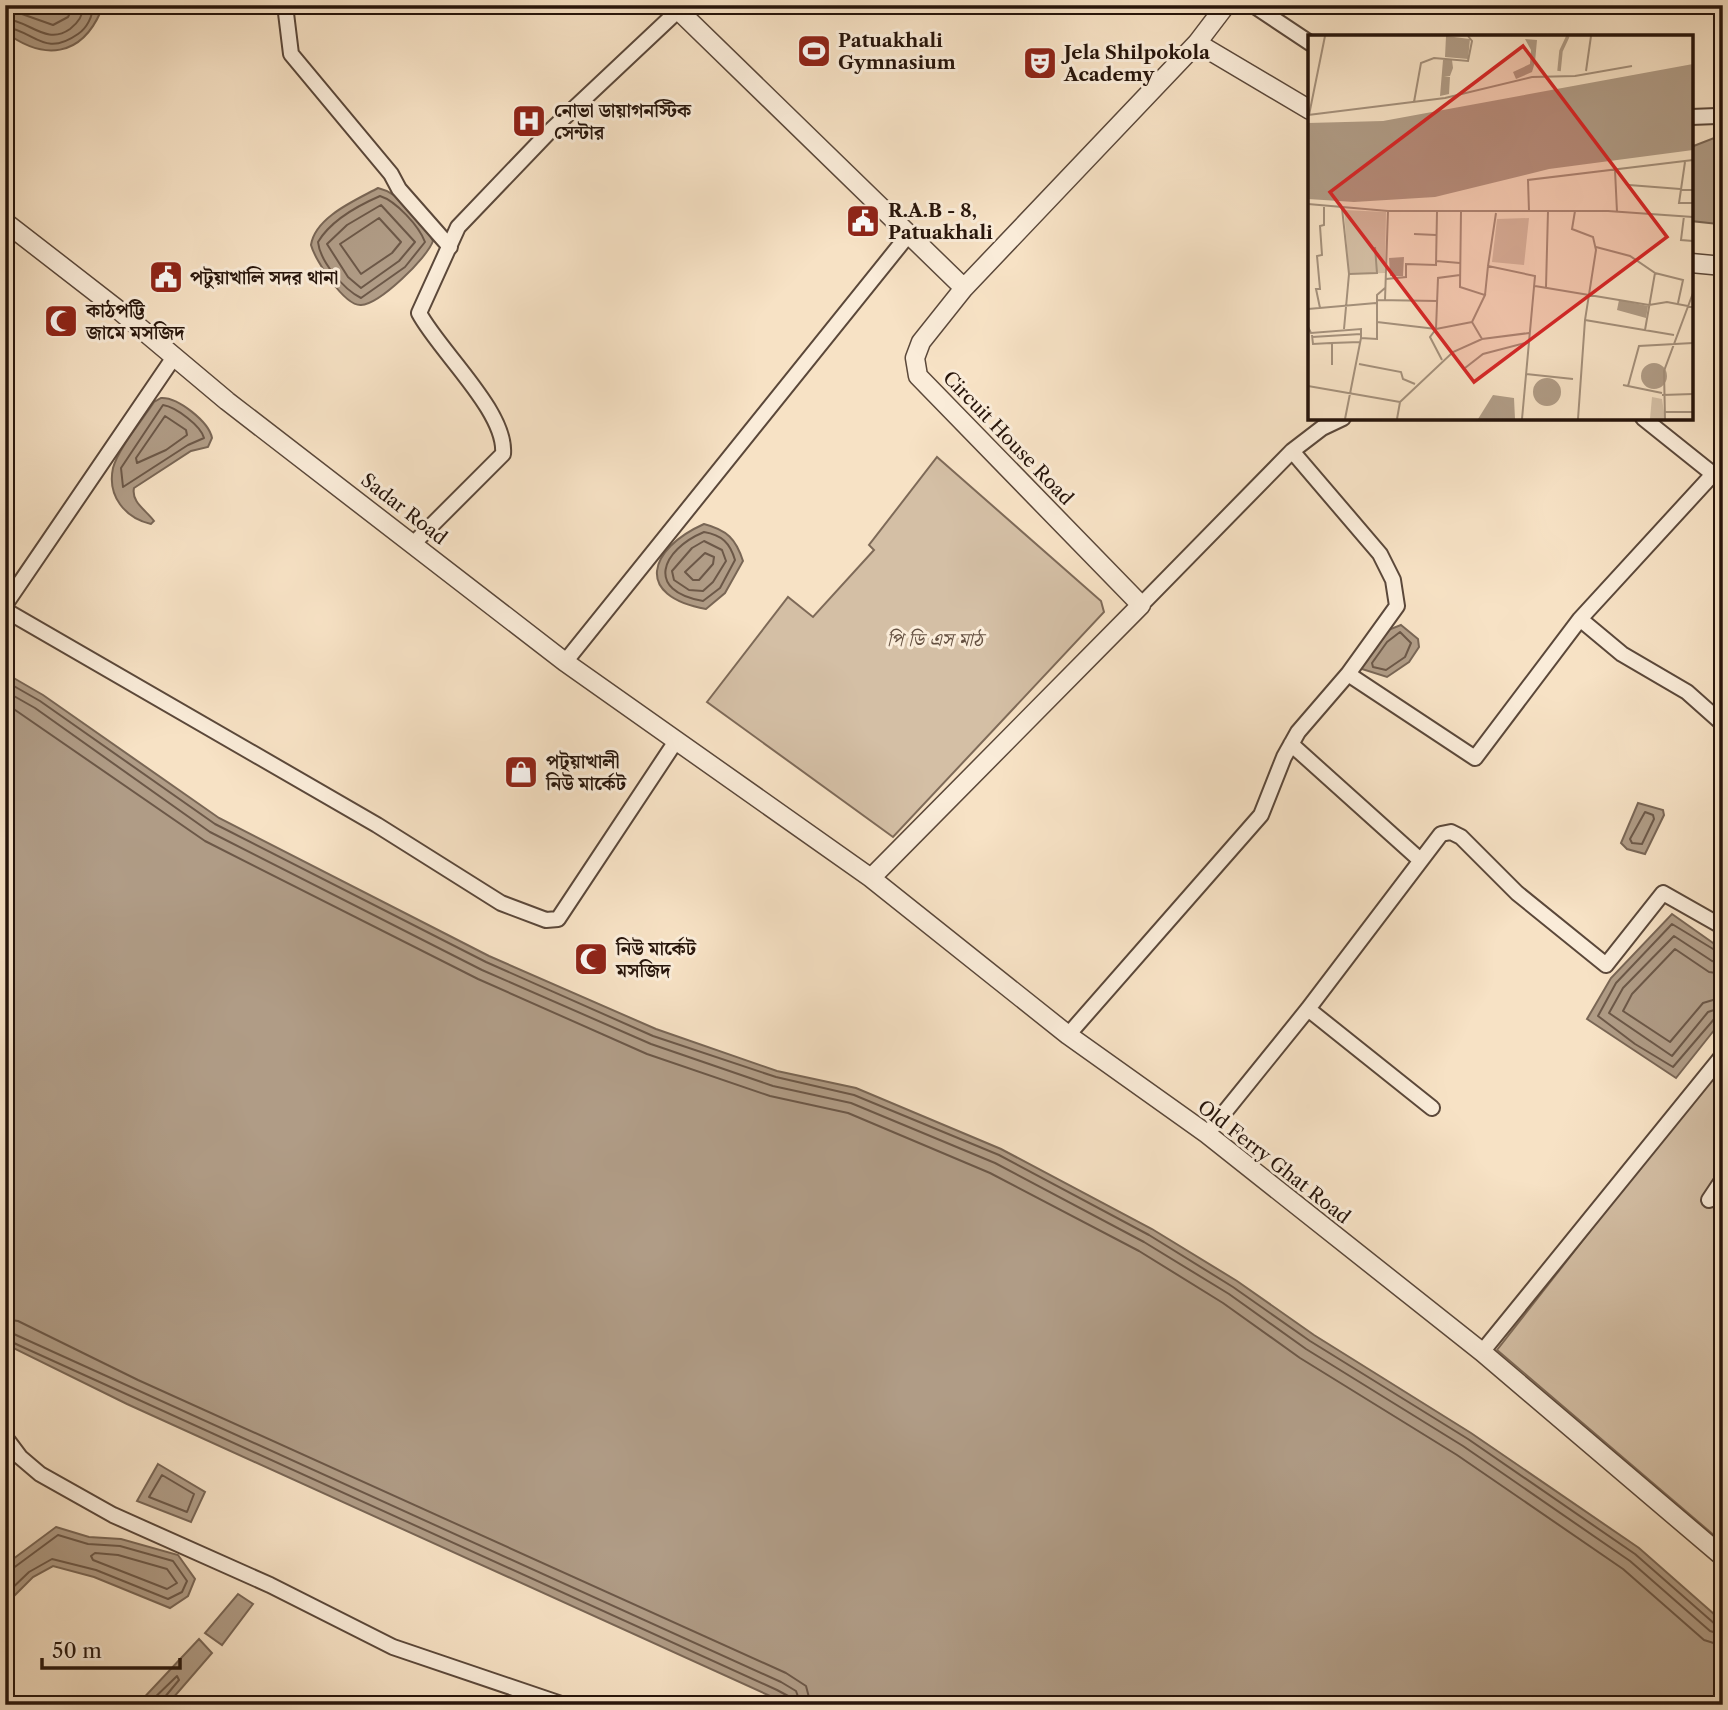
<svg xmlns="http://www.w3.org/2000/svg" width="1728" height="1710" viewBox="0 0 1728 1710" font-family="'Libre Caslon Text','Noto Serif Bengali',serif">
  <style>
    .green { fill: #d4bfa5; stroke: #7e6a58; stroke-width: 2 }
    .water { fill: #b09c86; stroke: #796655; stroke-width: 2 }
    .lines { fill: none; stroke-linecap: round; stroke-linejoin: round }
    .shore { stroke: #6c5848; stroke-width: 2 }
    .minor-casing { stroke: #5b483a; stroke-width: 18 }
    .tertiary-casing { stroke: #5b483a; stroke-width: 21 }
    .minor { stroke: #faecd9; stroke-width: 14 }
    .tertiary { stroke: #faecd9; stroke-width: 18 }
    .labels { text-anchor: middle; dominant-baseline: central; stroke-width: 6; stroke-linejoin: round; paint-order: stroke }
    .poi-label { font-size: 19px; font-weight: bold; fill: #27150b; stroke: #faecd9; text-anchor: start }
    .street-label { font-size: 19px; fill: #27150b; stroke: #faecd9 }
    .park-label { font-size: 19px; font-style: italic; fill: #645041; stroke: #faecd9 }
    .inset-river { fill: none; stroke: #b09c86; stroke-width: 3.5 }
    .inset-road { fill: none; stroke: #a4907b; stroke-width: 2 }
    .view { fill: #d62828; fill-opacity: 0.15; stroke: #d62828; stroke-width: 3.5 }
    .inset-edge { fill: none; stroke: #27150b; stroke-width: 3.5 }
  </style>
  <rect width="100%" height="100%" fill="#f7e2c5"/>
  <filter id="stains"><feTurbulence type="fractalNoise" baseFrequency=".00286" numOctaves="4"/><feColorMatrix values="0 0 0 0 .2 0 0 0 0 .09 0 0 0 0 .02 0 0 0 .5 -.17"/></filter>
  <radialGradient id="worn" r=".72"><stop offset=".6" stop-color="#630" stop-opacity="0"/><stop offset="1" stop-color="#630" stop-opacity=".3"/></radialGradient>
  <path class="green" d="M937,457L1101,601L1104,612L893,837L707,702L788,597L813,617L874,550L869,545Z
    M1723,1061V1543L1497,1350Z"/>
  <path class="water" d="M5,5H99L101,11C81,57 44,61 5,32Z
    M1714,138L1723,140V220L1718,224L1691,221V147Z
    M378,188C400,193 423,221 433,241C427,258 380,304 361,305C344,306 315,260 311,245C315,217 356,200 378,188Z
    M161,398C178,397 209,422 212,438L208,447L191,451L134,488C131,502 146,510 154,521L151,524C125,518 107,496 113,468C118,449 143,419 154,402Z
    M704,524C727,530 736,539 743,561L725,593L706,609C634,596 648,549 704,524Z
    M1401,625L1418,639L1419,647L1409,662L1387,677L1362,669V663L1388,630Z
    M5,673L43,695L219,818L489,956L656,1029L777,1071L856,1088L1001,1149L1152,1229L1237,1281L1314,1335L1471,1433L1639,1548L1723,1622V1705H790L127,1404L5,1344Z
    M1638,803L1663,810L1664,815L1645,854L1627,849L1621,843Z
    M1672,914L1723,950V1019L1676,1078L1587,1019L1611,978Z
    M158,1464L205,1492L191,1522L137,1501Z
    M56,1527L89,1537L121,1539L178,1555L195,1579L188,1596L170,1608L94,1577L53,1566L33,1577L5,1605V1565Z
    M238,1594L253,1604L222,1645L205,1633Z
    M199,1639L212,1653L167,1705H137Z"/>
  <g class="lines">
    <path class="shore" d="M5,8L53,25L68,17L74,5
      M5,19C29,20 46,46 70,29C78,23 83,16 84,5
      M5,27C35,31 44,58 78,34C87,28 93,16 93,5
      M380,196C396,201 419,226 425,242L405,267L361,298C343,289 320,261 318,242C331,220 357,206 380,196Z
      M381,205L415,242L399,261L361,288L348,277L327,244L347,225Z
      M379,218L401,242L392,253L361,274L340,244Z
      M163,405C176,407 201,426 204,438L188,445L123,487L121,468Z
      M165,416L186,430L187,435L166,450L137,463L136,458Z
      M704,532C722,535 730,543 735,560L720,588L703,601C645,591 661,550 704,532Z
      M704,541L722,550L726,561L713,582L703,591L689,590L674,580L672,571L692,548Z
      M705,553L714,557L713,564L699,580H693L685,572Z
      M1400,632L1411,643L1405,657L1386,670L1373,667L1372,663L1387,642Z
      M5,681L40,701L215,824L486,962L653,1036L776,1077L854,1095L999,1155L1149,1235L1233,1287L1310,1341L1468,1439L1635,1554L1716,1625L1723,1626
      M5,691L35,708L210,832L482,970L651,1044L773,1086L851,1103L995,1163L1144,1242L1229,1294L1306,1349L1463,1446L1630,1561L1710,1631L1723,1635
      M5,703L205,841L478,979L647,1054L770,1096L848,1113L990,1173L1139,1251L1223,1303L1300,1358L1457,1455L1623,1569L1704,1640L1723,1646
      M1645,812L1653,815L1654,819L1642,844L1632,843L1630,839Z
      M1723,955L1672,924L1616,983L1598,1016L1635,1044L1673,1067L1715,1018L1723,1016
      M1723,964L1712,961L1674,936L1623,988L1609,1013L1672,1056L1708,1012L1723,1007
      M1723,974L1709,972L1675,949L1632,994L1623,1011L1670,1042L1703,1003L1723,997
      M5,1319L18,1321L138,1380L786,1673L806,1686L811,1705
      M5,1330L781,1682L796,1691L801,1705
      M5,1339L777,1690L790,1697L792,1705
      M162,1475L194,1494L187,1512L149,1497Z
      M95,1553L118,1555L167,1569L177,1583L167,1589L93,1560L91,1556Z
      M5,1570L12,1569L58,1535L88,1544L120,1546L173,1561L187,1581L182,1592L168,1599L96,1570L52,1559L29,1572L5,1595
      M147,1705L177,1676L179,1680L164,1698L163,1705"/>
    <g class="minor-casing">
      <path id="minor" d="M285,5L291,54L391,174L399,189L450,247
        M1253,5L1310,43
        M1691,117L1717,116
        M1643,418L1723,482
        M414,543L503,454C507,412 439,351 419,313L458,227L550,131L684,5
        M5,605L174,357
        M1141,605L1292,451
        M5,610L377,825L501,903L546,920L558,919L676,741
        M1580,619L1622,654L1687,692L1723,724
        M565,662L909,234
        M1348,674L1475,758L1580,619L1715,472L1723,470
        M1291,744L1419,859
        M1308,1009L1432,1108
        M1068,1035L1261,815L1284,757L1298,732L1348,674L1397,606L1393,580L1380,554L1292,451L1322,428L1343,418
        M1207,1134L1308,1009L1441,834L1451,832L1461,837L1517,893L1606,965L1663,893L1723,927
        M1709,1200L1723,1179
        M1482,1352L1723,1055
        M5,1437L20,1457L40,1474L113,1515L270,1585L393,1647L564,1705"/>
    </g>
    <g class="tertiary-casing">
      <path id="tertiary" d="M673,5L964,288
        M1197,43L1310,110
        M5,222L121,312L227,401L565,662L871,878L1068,1035L1207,1134L1482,1352L1723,1557
        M1691,263L1723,266
        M871,878L1141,605L918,376L915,358L921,342L964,288L1197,43L1226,5"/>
    </g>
    <use href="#minor" class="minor"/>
    <use href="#tertiary" class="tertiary"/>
  </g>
  <defs>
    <g id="stadium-square" transform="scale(1.75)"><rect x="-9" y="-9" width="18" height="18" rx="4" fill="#8f2418" stroke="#faecd9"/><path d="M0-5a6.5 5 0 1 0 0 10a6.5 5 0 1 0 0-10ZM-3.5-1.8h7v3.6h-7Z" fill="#fff"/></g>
    <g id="theatre-square" transform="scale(1.75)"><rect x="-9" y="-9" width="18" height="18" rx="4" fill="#8f2418" stroke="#faecd9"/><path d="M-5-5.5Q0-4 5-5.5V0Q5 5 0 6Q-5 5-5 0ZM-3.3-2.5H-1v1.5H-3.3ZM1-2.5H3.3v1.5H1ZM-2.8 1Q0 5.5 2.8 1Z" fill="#fff"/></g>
    <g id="hospital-square" transform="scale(1.75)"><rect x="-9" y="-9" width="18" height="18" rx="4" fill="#8f2418" stroke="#faecd9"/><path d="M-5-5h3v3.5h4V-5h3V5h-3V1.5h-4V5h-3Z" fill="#fff"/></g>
    <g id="civic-square" transform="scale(1.75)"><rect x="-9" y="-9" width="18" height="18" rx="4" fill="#8f2418" stroke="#faecd9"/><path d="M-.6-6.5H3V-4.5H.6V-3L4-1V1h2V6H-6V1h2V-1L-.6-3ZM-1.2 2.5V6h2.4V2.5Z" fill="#fff"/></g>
    <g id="mosque-square" transform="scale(1.75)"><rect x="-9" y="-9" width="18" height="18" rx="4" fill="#8f2418" stroke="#faecd9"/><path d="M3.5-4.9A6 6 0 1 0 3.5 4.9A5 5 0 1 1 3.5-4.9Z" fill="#fff"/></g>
    <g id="shop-square" transform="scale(1.75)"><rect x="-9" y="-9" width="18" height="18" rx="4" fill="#8f2418" stroke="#faecd9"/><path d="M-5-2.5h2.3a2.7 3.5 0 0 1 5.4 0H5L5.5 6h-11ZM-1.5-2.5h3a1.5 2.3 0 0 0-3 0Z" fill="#fff"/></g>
  </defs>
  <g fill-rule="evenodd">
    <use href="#stadium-square" x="814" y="51"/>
    <use href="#theatre-square" x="1040" y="63"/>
    <use href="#hospital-square" x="529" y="121"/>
    <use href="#civic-square" x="863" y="221"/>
    <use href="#civic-square" x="166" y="277"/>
    <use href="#mosque-square" x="61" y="321"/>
    <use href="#shop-square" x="521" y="772"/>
    <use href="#mosque-square" x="591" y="959"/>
  </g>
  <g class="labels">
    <g class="poi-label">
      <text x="838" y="40">Patuakhali<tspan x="838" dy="22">Gymnasium</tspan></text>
      <text x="1064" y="52">Jela Shilpokola<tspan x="1064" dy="22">Academy</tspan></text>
      <text x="554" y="110">নোভা ডায়াগনস্টিক<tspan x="554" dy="22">সেন্টার</tspan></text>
      <text x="888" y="210">R.A.B - 8,<tspan x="888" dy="22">Patuakhali</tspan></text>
      <text x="190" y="277">পটুয়াখালি সদর থানা</text>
      <text x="86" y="310">কাঠপট্টি<tspan x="86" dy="22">জামে মসজিদ</tspan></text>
      <text x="546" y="761">পটুয়াখালী<tspan x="546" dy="22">নিউ মার্কেট</tspan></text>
      <text x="616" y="948">নিউ মার্কেট<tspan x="616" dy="22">মসজিদ</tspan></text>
    </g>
    <g class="street-label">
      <text transform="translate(1008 438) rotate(46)">Circuit House Road</text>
      <text transform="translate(404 509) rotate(38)">Sadar Road</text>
      <text transform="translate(1274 1162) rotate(38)">Old Ferry Ghat Road</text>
    </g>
    <g class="park-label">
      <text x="935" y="639">পি ডি এস মাঠ</text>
    </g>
  </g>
  <g transform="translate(1308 35)">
    <rect width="385" height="385" fill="#f7e2c5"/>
    <path d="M36,175L78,177L77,238L41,239ZM221,183L216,230L184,227L189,184ZM344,362L354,364L357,384H342Z" fill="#d4bfa5"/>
    <path d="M138,1L162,4L160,24L137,22ZM217,4L229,5L227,27L224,37L208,44L205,37L222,29L223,15ZM135,25H144L145,33L142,41L136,42H142L141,59L132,61ZM385,29V115L241,134L127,162L46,167L0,164V88L75,86ZM96,222L95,241H82L81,223ZM311,265L340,271L338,283L309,275ZM333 341a13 13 0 1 1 26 0a13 13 0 1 1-26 0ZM225 357a14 14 0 1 1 28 0a14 14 0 1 1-28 0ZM185,360L206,363L207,384H170Z" fill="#b09c86"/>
    <path class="inset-river" d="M251,36L253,16L260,1"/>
    <path class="inset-road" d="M278,36L283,1M106,67L113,28L126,23L160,26L164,6L160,1M0,80L137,63L224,42L267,41L324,31M1,80L17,1M377,127L371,168H385M307,135L309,177M321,150L385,155M0,169L80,176H300L385,182M34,173L41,239L36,294M153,176L152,252L177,260L164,287L174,304M221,176L220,145L385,125M267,176L264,194L285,202L288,215L277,285L270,384M188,178L180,231L227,241L214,384M376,181L373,205L385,206M106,199L128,200M288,212L322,221L347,238L337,295M128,226L152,228M347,238L375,245L370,268M41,239L69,238L67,212M78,244L98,242V229L128,230L129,177M227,251L341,270L359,267L385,272M238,252L240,176M177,260L180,231M69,265L130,266M77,265L80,176M12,273L8,254H12L9,221L14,220L12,191L16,190V172M0,274L68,268M277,285L366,300M69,287L128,294L164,287M0,292L3,298L53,294V303L69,304V260L77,253M4,300L5,309L23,308M4,302L53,299M134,325L122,302L128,294L130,243L152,240M51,329L93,337L95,344L107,349M24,330V308L52,307M157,333L175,319L221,307M218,339L265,344M315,350L354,358M0,351L92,367M320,351L331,311L385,308M354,360L385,359M356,377H385M37,384L53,303M89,384L92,367L145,317L174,304L221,298M357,384L356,336L385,258"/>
    <path class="view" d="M215,11L359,202L166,347L22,157Z"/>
    <rect width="385" height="385" class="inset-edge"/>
  </g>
  <rect width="1728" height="1710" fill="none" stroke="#f7e2c5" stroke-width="28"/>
  <rect x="7" y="7" width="1714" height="1696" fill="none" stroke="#27150b" stroke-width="3.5"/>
  <rect x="14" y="14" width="1700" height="1682" fill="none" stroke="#27150b" stroke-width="2"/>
  <path d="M42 1658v10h138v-10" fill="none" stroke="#27150b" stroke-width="3.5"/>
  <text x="52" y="1658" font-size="21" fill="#27150b" stroke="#faecd9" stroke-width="5" paint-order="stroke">50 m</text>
  <rect width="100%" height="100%" filter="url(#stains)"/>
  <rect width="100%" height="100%" fill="url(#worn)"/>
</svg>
